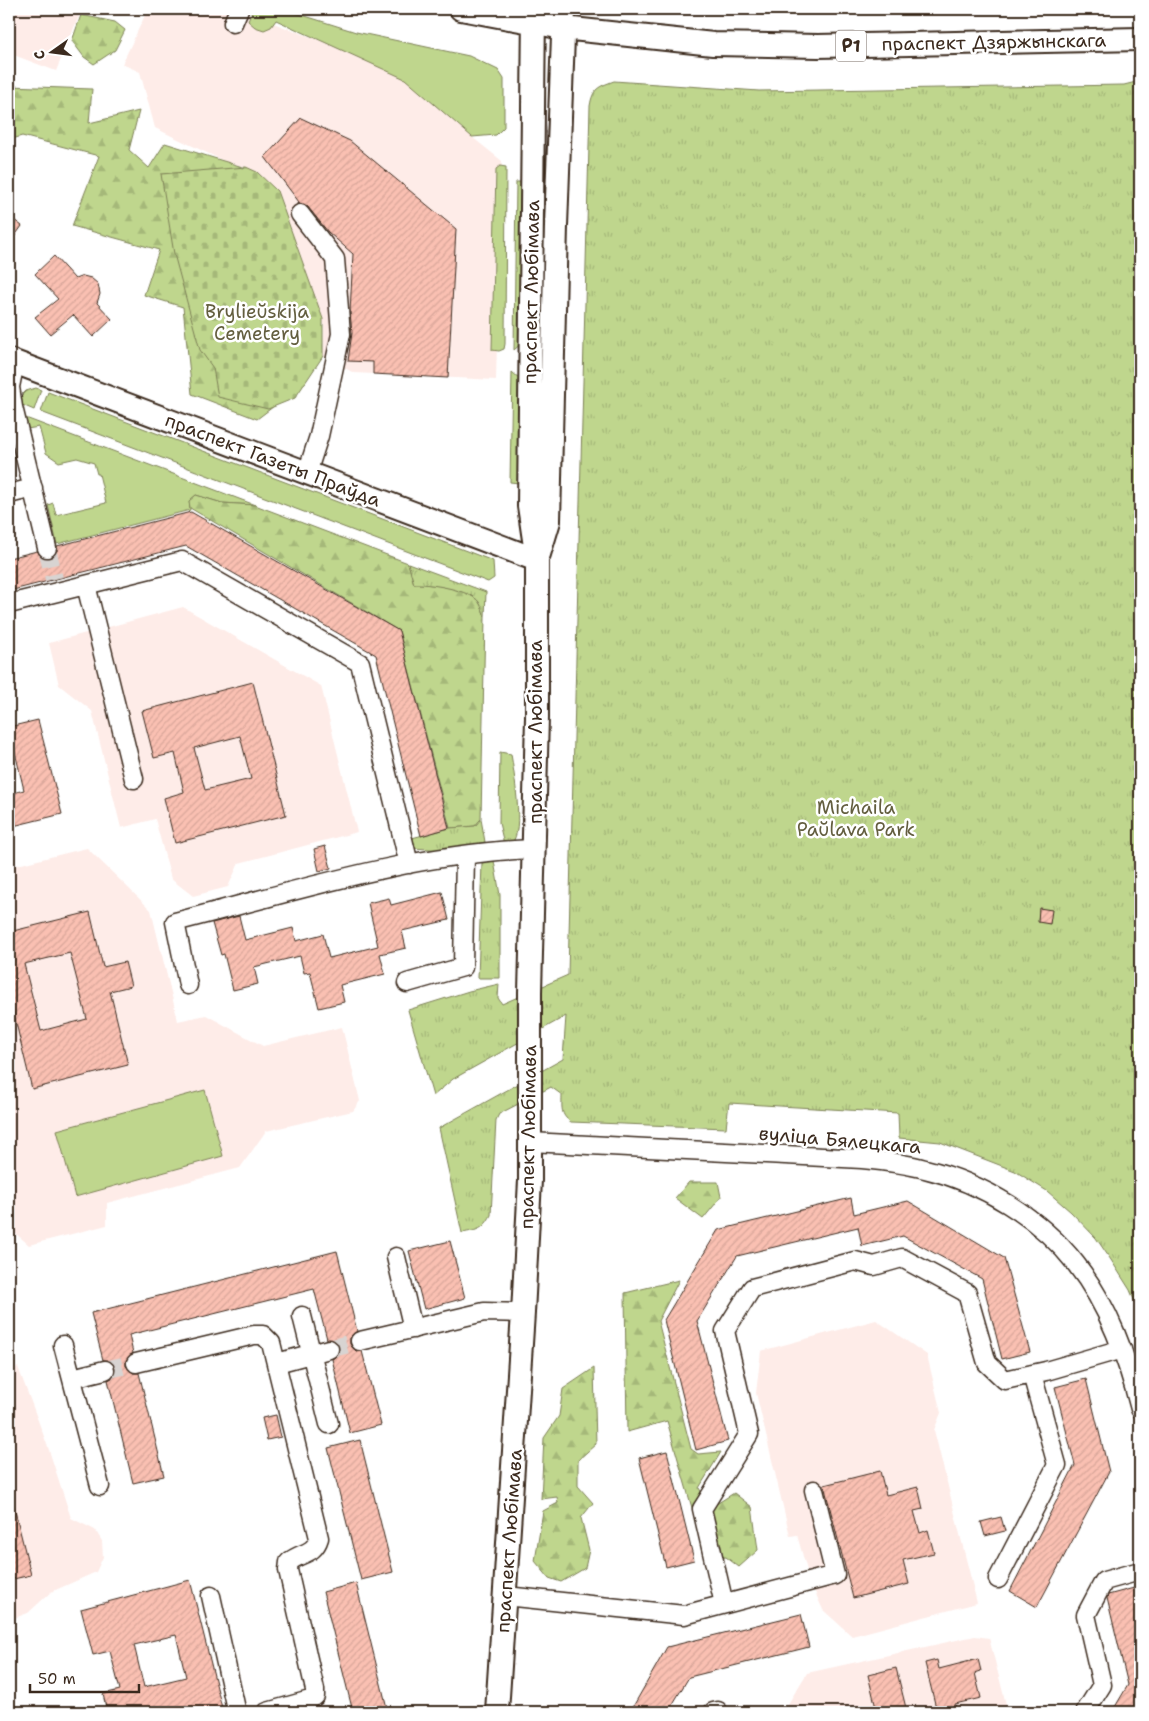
<svg xmlns="http://www.w3.org/2000/svg" width="1149" height="1721" viewBox="0 0 1149 1721" font-family="'Shantell Sans',sans-serif">
  <style>
    .built { fill: #feece8 }
    .grass { fill: #bfd68d; stroke: #7d8056 }
    .forest { fill: url(#forest-firs); stroke: #7d8056 }
    .cemetery { fill: url(#cemetery-stones); stroke: #7d8056 }
    .park { fill: url(#park-tufts); stroke: #7d8056 }
    .building { fill: url(#building-hatch); stroke: #3b2a1e; fill-rule: evenodd }
    .lines { fill: none; stroke-linecap: round; stroke-linejoin: round }
    .minor-tunnel { stroke: #d8d4d2; stroke-width: 18; stroke-dasharray: 18 9; stroke-linecap: butt }
    .minor-casing { stroke: #3b2a1e; stroke-width: 21 }
    .major-casing { stroke: #3b2a1e; stroke-width: 26 }
    .minor { stroke: #fff; stroke-width: 18 }
    .major { stroke: #fff; stroke-width: 22 }
    .labels { text-anchor: middle; dominant-baseline: central; stroke-width: 5; stroke-linejoin: round; paint-order: stroke }
    .shield { fill: #fff; stroke: #766a62; stroke-width: 1 }
    .shield-label { font-size: 18px; font-weight: bold; fill: #3b2a1e }
    .street-label { font-size: 19px; fill: #3b2a1e; stroke: #fff }
    .park-label { font-size: 19px; fill: #635e3f; stroke: #fff }
  </style>
  <defs>
    <pattern id="forest-firs" width="22" height="20" patternUnits="userSpaceOnUse" patternTransform="scale(1.25)"><rect width="22" height="20" fill="#bfd68d"/><path d="M5 1l3.5 6h-7zM16 11l3.5 6h-7z" fill="#a5b879"/></pattern>
    <pattern id="cemetery-stones" width="16" height="16" patternUnits="userSpaceOnUse" patternTransform="scale(1.25)"><rect width="16" height="16" fill="#bfd68d"/><path d="M2 7V4a2 2 0 0 1 4 0v3zM10 15v-3a2 2 0 0 1 4 0v3z" fill="#a5b879"/></pattern>
    <pattern id="park-tufts" width="24" height="20" patternUnits="userSpaceOnUse" patternTransform="scale(1.25)"><rect width="24" height="20" fill="#bfd68d"/><path d="M3 7l-1-3M5 7V3M7 7l1-3M15 17l-1-3M17 17v-4M19 17l1-3" fill="none" stroke="#a5b879"/></pattern>
    <pattern id="building-hatch" width="6" height="6" patternUnits="userSpaceOnUse" patternTransform="scale(1.25)"><rect width="6" height="6" fill="#fac0b2"/><path d="M-1 1l2-2M0 6l6-6M5 7l2-2" fill="none" stroke="#d7a599"/></pattern>
  </defs>
  <rect width="100%" height="100%" fill="#fff"/>
  <filter id="ink" filterUnits="userSpaceOnUse"><feTurbulence type="fractalNoise" baseFrequency=".02" numOctaves="2"/><feDisplacementMap in="SourceGraphic" scale="10" xChannelSelector="R" yChannelSelector="G"/><feConvolveMatrix kernelMatrix="1 2 1 2 8 2 1 2 1" color-interpolation-filters="sRGB"/></filter>
  <g filter="url(#ink)">
    <path class="built" d="M9,9H82L56,71L11,54L9,58Z
      M148,9H235L341,48L407,78L472,137L502,161L496,380L354,373L323,356L324,324L308,282L246,167L226,162L155,128L140,72L122,64Z
      M183,607L321,686L357,832L239,863L228,887L193,896L171,879L155,819L121,828L92,711L59,685L49,643Z
      M87,848L151,910L178,1021L206,1015L263,1046L342,1027L360,1101L353,1111L266,1131L240,1168L107,1203V1225L29,1245L14,1232L9,1208V867Z
      M876,1320L927,1355L941,1413L934,1430L977,1603L852,1636L823,1610L810,1581L797,1535L790,1536L756,1393L761,1351Z
      M18,1367L48,1447L71,1518L95,1530L102,1541L103,1557L96,1572L51,1592L28,1613L9,1620V1370Z
      M975,1636L989,1638L1008,1712H783L807,1673Z"/>
    <path class="grass" d="M253,9H283L356,32L469,56L498,70L504,79V127L496,135L472,137L405,79L276,20L271,27L264,30L255,27L248,21Z
      M500,166L506,167L505,344L504,349L499,351L492,350L496,169Z
      M516,182H525L523,342L514,350Z
      M512,372L521,380L519,483L510,482Z
      M36,388L41,390L34,410L20,404L19,398L26,391Z
      M48,392L493,561L494,578L488,582L41,412Z
      M23,417L255,505L222,503L196,495L189,501L190,510L57,544L48,505L53,503L56,515L106,503L99,474H97L94,463L77,458L59,462L46,453L39,427L27,429Z
      M500,752L511,754C514,773 524,830 512,843L504,844L499,823Z
      M205,1090L223,1156L75,1197L57,1130Z"/>
    <path class="forest" d="M81,15L115,22L125,30L115,50L94,64L84,57L72,41Z
      M9,86L92,89L89,123L139,111L129,150L149,168L165,143L246,168L294,391L257,419L192,394L183,307L144,295L159,250L72,226L99,156L22,136L9,140Z
      M196,495L222,503L255,505L408,563L414,584C429,583 465,589 476,599C481,603 483,611 485,617L481,819L475,826L450,828L399,631L190,508L189,501Z
      M689,1182H718L721,1197L703,1219L675,1198Z
      M679,1280L658,1321L691,1449L698,1454L721,1452L699,1488L710,1508L734,1493L752,1507L758,1550L739,1567L726,1557L707,1560L667,1421L627,1432L625,1293Z
      M594,1368L596,1444L578,1460V1486L593,1503L581,1518L589,1550L585,1568L561,1582L549,1578L535,1561L543,1511L558,1503L557,1497L541,1499L544,1438L559,1416L563,1389Z"/>
    <path class="cemetery" d="M246,167L257,172L277,191L323,319V356L295,398L268,409L218,397L213,368L200,350L174,254L161,174Z"/>
    <path class="park" d="M614,81L759,91L1124,85L1140,81V1314L1130,1290L1111,1260L1096,1238L1071,1212L1047,1191L1015,1171L940,1142L899,1138L898,1113L729,1103L726,1128L571,1122C560,1115 562,1107 562,1095L551,1087L499,1114L496,1120L491,1215C483,1230 478,1230 462,1233L439,1128L563,1059L566,1016L453,1079L433,1096L408,1010L469,991L499,984L498,998L502,1004L568,975L590,106C593,88 598,87 614,81Z
      M408,563L486,592L485,617C483,612 482,606 479,602C471,590 428,583 414,584Z
      M481,819L485,842L447,850L411,848L408,839L450,828L475,826Z
      M494,861L500,895V978H478L482,863Z"/>
    <path class="building" d="M301,118L350,141L456,229L448,378L373,374V362L348,361L352,333L350,312L353,254L328,232L308,207L304,204H298L299,202L265,157Z
      M9,216L22,226L9,244Z
      M54,256L75,279L83,276L91,278L98,284L100,294L97,303L112,319L93,337L73,315L50,334L35,317L58,299L35,274Z
      M191,512L399,631L449,828L421,836L376,655L186,546L9,591V558L37,551L44,558H50L57,551V546Z
      M253,682L286,815L175,843L164,798L184,792L175,753L154,758L142,711ZM240,736L251,779L205,790L194,748Z
      M38,720L62,814L9,827V794L24,790L9,727Z
      M325,846L331,868L319,871L314,849Z
      M442,892L449,920L402,931L406,948L380,954L385,974L340,985L344,1002L319,1008L310,972L304,973L300,956L254,967L258,984L233,990L224,954L221,955L212,923L239,916L245,940L293,928L296,941L323,934L329,958L378,946L368,903L389,898L391,905Z
      M1039,908L1052,910L1050,924L1038,922Z
      M90,912L103,967L125,962L131,986L110,991L128,1065L32,1089L9,994V932ZM70,953L87,1019L41,1031L24,964Z
      M851,1198L854,1214L908,1201L1004,1258L1030,1352L1002,1359L982,1279L903,1236L862,1246L858,1227L737,1256L697,1321L728,1441L696,1450L664,1320L718,1230Z
      M450,1241L465,1298L424,1309L409,1251Z
      M337,1251L357,1331L350,1337V1344L356,1351H362L381,1425L350,1433L332,1359L337,1356L339,1347L336,1341L327,1339L314,1289L129,1335L133,1353L126,1360V1366L133,1373H139L164,1476L133,1483L108,1380L112,1378L115,1373V1367L108,1360H103L91,1313Z
      M1086,1379L1109,1472L1037,1607L1010,1591L1075,1465L1055,1387Z
      M276,1415L281,1437L267,1440L262,1418Z
      M360,1440L393,1572L361,1580L328,1448Z
      M667,1451L694,1560L666,1567L639,1458Z
      M880,1471L886,1495L918,1487L923,1509L914,1511L920,1533L928,1530L934,1553L903,1560L909,1584L853,1598L824,1485Z
      M9,1503H13L31,1575L9,1580Z
      M1001,1517L1005,1531L985,1536L981,1522Z
      M190,1580L223,1712H107L103,1694L120,1690L110,1651L93,1655L81,1609ZM176,1635L186,1677L144,1687L134,1645Z
      M356,1583L388,1712H353L323,1592Z
      M1134,1588L1140,1612V1712H1112L1128,1685L1107,1598L1108,1595Z
      M801,1614L809,1647L689,1677L668,1712H630L667,1647Z
      M978,1659L981,1671L975,1673L981,1698L955,1704L957,1712H937L925,1663L937,1660L939,1669Z
      M896,1668L907,1712H877L868,1675Z"/>
    <g class="lines">
      <path class="minor-tunnel" d="M47,548L54,579
        M329,1349L360,1341
        M105,1370L136,1363"/>
      <g class="minor-casing">
        <path id="minor" d="M233,23L239,9
          M300,214L335,259L341,334L319,436L307,473
          M15,362L10,387L13,407L47,548
          M9,494L33,488
          M86,585L134,779
          M9,604L182,561L360,663L409,864
          M407,983L463,967L465,855
          M188,985L175,922C293,892 412,853 534,849
          M530,1142L862,1159C883,1161 904,1163 925,1169C983,1183 1040,1218 1076,1264C1109,1306 1127,1358 1140,1409
          M396,1257L413,1329
          M302,1316L329,1424
          M360,1341L484,1312L523,1313
          M63,1345L100,1486
          M136,1363L254,1335H263L271,1343L319,1538C314,1555 301,1552 289,1562L288,1570L315,1690V1696L310,1700L267,1712
          M277,1363L329,1349
          M72,1378L105,1370
          M998,1579L1057,1465L1032,1374
          M211,1596L236,1709L238,1712
          M506,1596L684,1615L835,1575L814,1490
          M724,1604L702,1509L749,1434L725,1331L752,1288L855,1261L874,1266L902,1258L967,1293L987,1363L1005,1380L1046,1371L1122,1349
          M713,1712L718,1711
          M1085,1712L1102,1685L1086,1615L1104,1581L1140,1571"/>
      </g>
      <g class="major-casing">
        <path id="major" d="M461,9L563,28L713,44L818,46L1140,39
          M9,360L537,560
          M539,554L549,521L556,226L564,9
          M497,1712L523,1313L530,1180V992L537,717V560L529,506L534,9"/>
      </g>
      <use href="#minor" class="minor"/>
      <use href="#major" class="major"/>
    </g>
  </g>
  <g class="labels">
    <rect class="shield" x="836" y="30.5" width="30" height="31" rx="4"/>
    <g class="shield-label">
      <text x="851" y="46">Р1</text>
    </g>
    <g class="street-label">
      <text transform="translate(994 42) rotate(-1)">праспект Дзяржынскага</text>
      <text transform="translate(531 292) rotate(-89)">праспект Любімава</text>
      <text transform="translate(273 460) rotate(21)">праспект Газеты Праўда</text>
      <text transform="translate(535 732) rotate(-90)">праспект Любімава</text>
      <text transform="translate(528 1137) rotate(-89)">праспект Любімава</text>
      <text transform="translate(840 1140) rotate(5)">вуліца Бялецкага</text>
      <text transform="translate(509 1541) rotate(-86)">праспект Любімава</text>
    </g>
    <g class="park-label">
      <text x="257" y="311">Brylieŭskija<tspan x="257" dy="22">Cemetery</tspan></text>
      <text x="856" y="807">Michaila<tspan x="856" dy="22">Paŭlava Park</tspan></text>
    </g>
  </g>
  <rect width="1149" height="1721" fill="none" stroke="#fff" stroke-width="30"/>
  <rect x="15" y="15" width="1119" height="1691" fill="none" stroke="#3b2a1e" stroke-width="2" filter="url(#ink)"/>
  <g transform="translate(52 52) rotate(256)" stroke="#ffffff" stroke-width="4" paint-order="stroke">
  <path d="M0-4L9 19L0 12L-9 19Z" fill="#3b2a1e"/>
  <text y="-8" font-size="14" font-weight="bold" text-anchor="middle" fill="#3b2a1e">С</text>
  </g>
  <path d="M30 1684v8h109v-8" fill="none" stroke="#3b2a1e" stroke-width="2.5"/>
  <text x="38" y="1684" font-size="15" fill="#3b2a1e" stroke="#ffffff" stroke-width="4" paint-order="stroke">50 m</text>
</svg>
